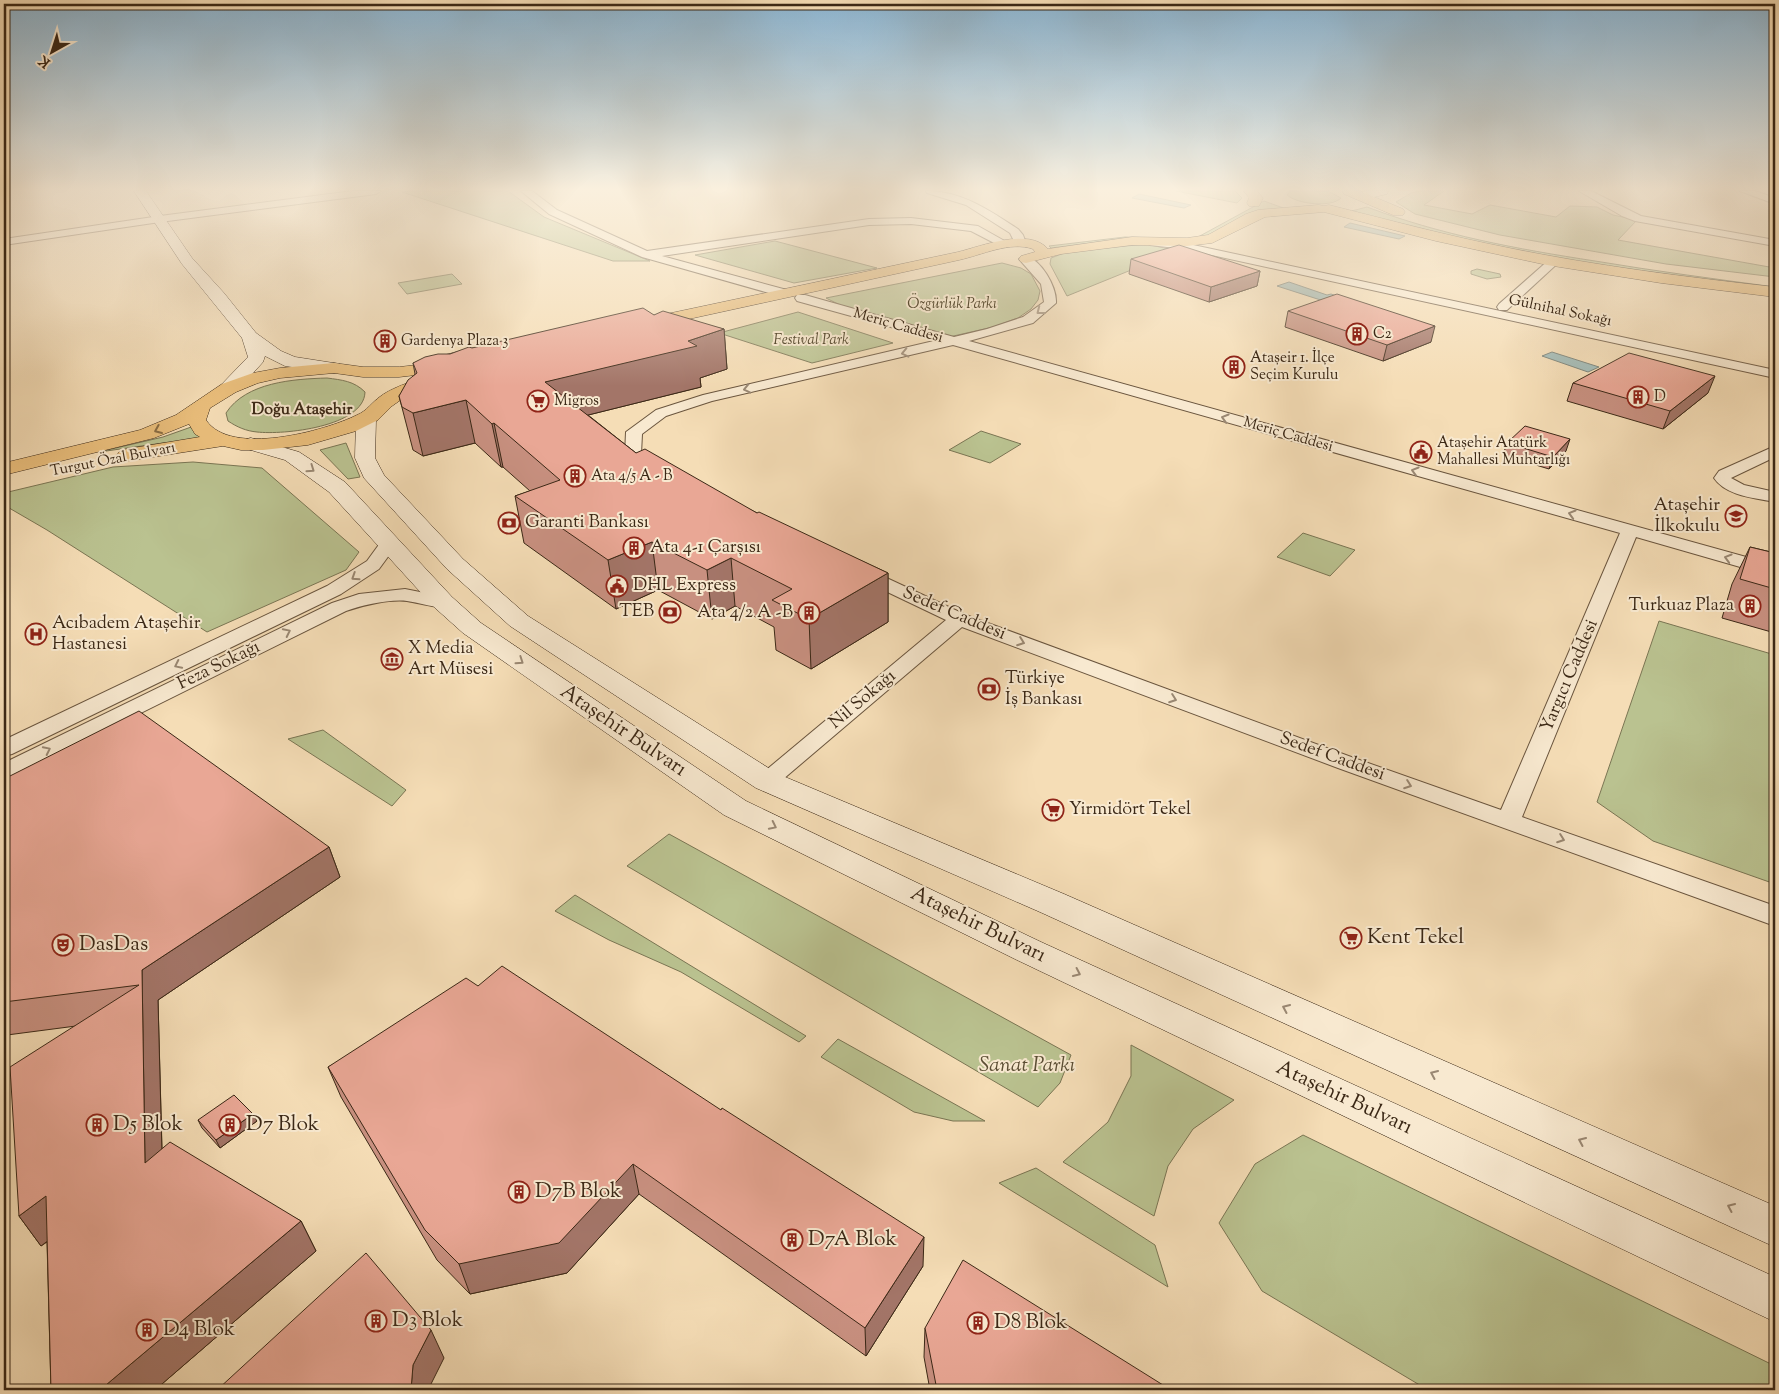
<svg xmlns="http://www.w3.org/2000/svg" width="1779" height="1394" viewBox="0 0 1779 1394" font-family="'Sorts Mill Goudy',serif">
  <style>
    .green { fill: #bac290; stroke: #7a7553 }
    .water { fill: #9fbab7; stroke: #778077 }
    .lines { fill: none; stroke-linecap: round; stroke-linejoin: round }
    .street-casing { stroke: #6a553e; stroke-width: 2 }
    .secondary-casing { stroke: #3b2816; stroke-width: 1 }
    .primary-casing { stroke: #3b2816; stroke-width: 1 }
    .street { fill: #f8e9d0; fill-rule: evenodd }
    .secondary { fill: #f8e9d0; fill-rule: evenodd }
    .primary { fill: #eabe7b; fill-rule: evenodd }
    .wall { fill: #c89080; stroke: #3b2816 }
    .shaded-wall { fill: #a37568; stroke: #3b2816 }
    .building { fill: #e9a795; stroke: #3b2816 }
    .oneway { stroke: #9a8873 }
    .oneway2 { stroke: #8a6c43 }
    .labels { text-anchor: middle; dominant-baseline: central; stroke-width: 4; stroke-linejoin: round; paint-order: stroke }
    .far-park-label { font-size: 15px; font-style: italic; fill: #5b4e34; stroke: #f8e9d0 }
    .far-street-label { font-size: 15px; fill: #3b2816; stroke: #f8e9d0 }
    .far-poi-label { font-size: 15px; fill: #3b2816; stroke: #f8e9d0; text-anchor: start }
    .far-quarter-label { font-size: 16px; font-weight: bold; fill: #3b2816; stroke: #f8e9d0 }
    .poi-label { font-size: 18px; fill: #3b2816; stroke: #f8e9d0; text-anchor: start }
    .street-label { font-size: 18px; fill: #3b2816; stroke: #f8e9d0 }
    .near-street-label { font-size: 21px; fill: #3b2816; stroke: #f8e9d0 }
    .near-poi-label { font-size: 21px; fill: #3b2816; stroke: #f8e9d0; text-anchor: start }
    .near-park-label { font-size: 21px; font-style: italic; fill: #5b4e34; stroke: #f8e9d0 }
  </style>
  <rect width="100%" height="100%" fill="#f5ddb6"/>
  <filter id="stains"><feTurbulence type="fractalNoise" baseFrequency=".004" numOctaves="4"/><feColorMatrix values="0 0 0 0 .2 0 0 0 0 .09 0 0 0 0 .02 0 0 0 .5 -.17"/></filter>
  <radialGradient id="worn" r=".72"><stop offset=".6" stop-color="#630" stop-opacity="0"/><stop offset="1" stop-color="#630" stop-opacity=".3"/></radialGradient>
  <path class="green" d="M412,191H508L544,217L650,261H613L402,192Z
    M1176,191H1235L1242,198L1237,203Z
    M1290,191H1328L1341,198C1331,208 1297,204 1287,195Z
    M1421,191H1444L1424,205L1472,214L1490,205L1556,217L1570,206L1597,207L1613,215L1637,220L1618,240L1775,268V277L1666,264L1500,235L1415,214L1396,202L1411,193Z
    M1264,201L1286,209L1257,212L1245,216L1206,237L1199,238L1177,240L1128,238L1051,248L1049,246L1125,237L1185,239L1198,237Z
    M1367,207C1441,235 1517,249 1595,261C1655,271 1715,279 1775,287V290C1630,275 1487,245 1344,213Z
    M775,241L877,268L794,283L695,255Z
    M1146,244L1178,251L1067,296L1050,264L1051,258L1067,252Z
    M1002,263L1021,268L1031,274L1040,291L1038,300L1031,309L1018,318L993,327L949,337L842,306L826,298Z
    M1477,269L1500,274L1501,277L1487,279L1471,274V271Z
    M452,274L462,284L407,294L398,283Z
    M798,312L893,343L812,363L719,333Z
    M327,378C342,380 354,381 365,392C364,427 283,435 257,432C246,431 237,427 228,421L226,413C246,382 294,379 327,378Z
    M194,426L205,439L163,443L99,452L163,437Z
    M981,431L1021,444L990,463L949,450Z
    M346,443L360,477L348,479L320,450Z
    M193,462L262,468L359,552L346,570L207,632L47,530L4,505V493L113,467Z
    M1303,533L1355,550L1330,576L1277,557Z
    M1659,621L1775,655V884L1653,841L1597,802Z
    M323,730L406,790L392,806L288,739Z
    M669,834L1071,1055L1060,1083L1038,1107L627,866Z
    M575,895L806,1036L799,1042L681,972L609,940L555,911Z
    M838,1039L985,1121H953L914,1112L821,1057Z
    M1131,1045L1234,1100L1193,1129L1168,1166L1154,1216L1063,1162L1108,1122L1131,1076Z
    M1303,1135L1775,1366V1390H1428L1262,1291L1219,1223L1255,1164Z
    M1036,1168L1155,1245L1168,1287L999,1183Z"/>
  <path class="water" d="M1139,194L1191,205L1184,208L1132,198Z
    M1350,223L1405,236L1399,239L1344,227Z
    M1289,282L1327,295L1331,294L1371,307L1358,312L1277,286Z
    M1552,352L1599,367L1588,372L1542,356Z"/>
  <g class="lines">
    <g class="street-casing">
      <path id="street" d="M353,191H381L376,194L160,222L4,245V239L160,216Z
        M521,191H532L557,210L647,251L869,219L911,218L978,226L1010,244L1004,247L1000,246L971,231L911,224L869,225L662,256L787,290L789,293L787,296L783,297L642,257L549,214Z
        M926,191C962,191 989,210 1018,229L1023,235L1026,243L1020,246L1016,245L1010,233L966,205L927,193Z
        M1579,191H1591L1641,216L1775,240V246L1635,221L1622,216Z
        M1740,191H1755L1775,198V204Z
        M1154,240L1184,243L1775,370V378L1184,249L1150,245L1148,243Z
        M1025,256C1041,259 1057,287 1056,303L1033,323L969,341L1775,565V577L1636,537L1522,817L1775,906V926L1338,768L962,627L775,786L767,789L759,786L755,781L759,776L946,620L856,577L854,573L856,569L863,567L966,615L1354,758L1501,810L1620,533L953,345L712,401L666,416L642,434L641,454L658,472L656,475H644L625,455L626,432L656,410L703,395L938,340L797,301L795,298L797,295H805L954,337L987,329L1023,317L1044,302L1041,284L1019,259Z
        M1554,258L1558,259L1560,261L1558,263L1507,310H1499L1497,307L1499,304L1550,259Z
        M1775,446V457L1731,478L1744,485L1775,492V502C1755,498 1726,496 1714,478L1719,471Z
        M389,538L395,539L398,543L379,569L341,594L12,754L4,756V740L327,586L367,561L383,539Z
        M405,589L450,598L453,602L450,606C436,609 421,603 407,601C390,599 363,605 346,611L12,777L4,779V763L332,603L359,594Z"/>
    </g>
    <g class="secondary-casing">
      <path id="secondary" d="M134,191H146L192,258L224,293L256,333L281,351L295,357L340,364L343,368L340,372L334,373L285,366L265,356L263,362L236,392L229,394L222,392L220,388L222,384L248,357L242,338L182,264Z
        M1366,191H1388L1387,194L1361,200L1354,196L1356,193Z
        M366,413L373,415L376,419L375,458L384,475L463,559L528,616L778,774L1064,894L1775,1206V1247L1040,912L756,788L510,626L447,569L364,478L355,458L356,419L359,415Z
        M251,438L299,452L345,482L452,597L481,623L746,801L1041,942L1775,1277V1322L1017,960L724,815L463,633L434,607L329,492L285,460L244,448L241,444L244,440Z"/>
    </g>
    <g class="primary-casing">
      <path id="primary" d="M1244,191H1257L1263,198L1259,206H1249L1247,203L1249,198Z
        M1343,191H1360L1403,209L1405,212L1403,215H1393L1344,194Z
        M1319,205L1324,206L1329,205C1389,220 1448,236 1509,248C1597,266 1686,277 1775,287V297L1661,283L1547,265L1436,241L1324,212L1265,217L1212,243L1187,246L1132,245L1061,254L1026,263L1021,262L1019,259L1021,256L1035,252L1033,249C1010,241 982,255 959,260L643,329L637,328L635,324L637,320L643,319L958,252C982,246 1029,227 1048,249L1132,237L1187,238L1208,235L1246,214L1258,210Z
        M452,361L458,362L461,366L458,370L399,377H363L334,373L280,378L258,383L236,392L210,408L206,420C230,457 325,431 357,415C367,411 372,402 381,396C393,387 427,374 442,378L444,382L442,386L402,399L392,406L378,420L356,431L308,445L263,450H241L223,446L127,461L120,459L117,455L120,451L127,449L200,437L195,434L189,424L154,438L4,475V463L140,430L176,415L222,384L253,373L280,368L334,363L363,367H399Z"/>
    </g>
    <use href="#street" class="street"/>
    <use href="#secondary" class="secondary"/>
    <use href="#primary" class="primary"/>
  </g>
  <path class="wall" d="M1131,259L1260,271L1257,286L1209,302L1129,274Z
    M1288,311L1431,342L1383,361L1285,327Z
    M654,315L724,329L727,369L700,378L701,387L588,415L636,453L757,513L888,573V622L811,669L776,650L774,627L735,606L712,619L658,590L616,609L524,543L515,496L530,491L503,467H501L475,443L423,456L413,450L399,396L415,374L413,363L472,348Z
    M1573,383L1708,393L1663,429L1567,401Z
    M1507,443L1566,451L1549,469L1503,455Z
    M1750,547L1775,553V633L1722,618L1732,584Z
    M4,779L329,847L340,877L158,1000L162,1149L301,1221L316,1251L155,1390H51L47,1242L41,1246L19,1216L76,1026L7,1035L4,1030Z
    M478,986L923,1266L866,1356L639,1194L567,1273L470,1294L437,1260L341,1097L328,1067Z
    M198,1120L257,1121L220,1148L202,1128Z
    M925,1328L1171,1390H930L924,1357Z"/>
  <path class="shaded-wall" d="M1260,271L1257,286L1209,302L1211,287Z
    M1435,326L1431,342L1383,361L1387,345Z
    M724,329L727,369L700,378L701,387L552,424L545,382L688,341Z
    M1715,376L1708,393L1663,429L1670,411Z
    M466,400L475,443L423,456L413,413Z
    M494,423L503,467H501L492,424Z
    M1570,439L1566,451L1549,469L1553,457Z
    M652,542L658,590L616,609L608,560Z
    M731,558L735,606L712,619L707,570Z
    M888,573V622L811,669L809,619Z
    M329,847L340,877L158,1000L163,1193L145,1163L142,970Z
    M253,1114L257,1121L220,1148L216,1140Z
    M633,1164L639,1194L567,1273L470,1294L459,1264Z
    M46,1196L67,1226L41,1246L19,1216Z
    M301,1221L316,1251L155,1390H100Z
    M924,1237L923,1266L866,1356L865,1328Z
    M431,1330L444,1358L428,1390H411L413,1365Z"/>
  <path class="building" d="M1179,245L1260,271L1211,287L1131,259Z
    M1337,294L1435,326L1387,345L1288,311Z
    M643,308L654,315L663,311L724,329L688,341L697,346L545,382L636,453L645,449L757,513L759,512L888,573L809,619L772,600L792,589L731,558L707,570L652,542L608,560L515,496L560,480L494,423L492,424L466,400L413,413L402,407L399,396L408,380L417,373L413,363L425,357L438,354H450L469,347L472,348Z
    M1629,353L1715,376L1670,411L1573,383Z
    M1525,426L1570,439L1553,457L1507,443Z
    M1750,547L1775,553V589L1740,579Z
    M139,711L329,847L142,970L145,1163L170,1142L301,1221L100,1390H51L46,1196L19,1216L10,1067L139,985L4,1002V779Z
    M502,966L721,1110L722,1108L924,1237L865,1328L633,1164L559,1243L459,1264L425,1230L328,1067L466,978L478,986Z
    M234,1095L253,1114L216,1140L198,1120Z
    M366,1253L431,1330L413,1365L411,1390H217Z
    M963,1260L1171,1390H937L925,1328Z"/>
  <defs><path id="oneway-chevron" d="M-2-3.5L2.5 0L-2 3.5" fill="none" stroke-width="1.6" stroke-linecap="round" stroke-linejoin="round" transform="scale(1.25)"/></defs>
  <g class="oneway">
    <use href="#oneway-chevron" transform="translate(1040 311) rotate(142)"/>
    <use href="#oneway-chevron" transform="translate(905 353) rotate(167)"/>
    <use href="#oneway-chevron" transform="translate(747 389) rotate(167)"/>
    <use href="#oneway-chevron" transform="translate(1225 418) rotate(-164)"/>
    <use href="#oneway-chevron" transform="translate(311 469) rotate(35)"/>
    <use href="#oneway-chevron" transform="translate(1415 471) rotate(-164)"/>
    <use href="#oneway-chevron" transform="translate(1572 514) rotate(-164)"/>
    <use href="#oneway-chevron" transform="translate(1728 558) rotate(-164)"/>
    <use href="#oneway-chevron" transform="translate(355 577) rotate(147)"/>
    <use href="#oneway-chevron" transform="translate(287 632) rotate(-26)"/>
    <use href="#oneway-chevron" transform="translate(1021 642) rotate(20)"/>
    <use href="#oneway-chevron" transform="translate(520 661) rotate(34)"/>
    <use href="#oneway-chevron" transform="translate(178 665) rotate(154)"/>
    <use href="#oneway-chevron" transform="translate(1173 699) rotate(20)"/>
    <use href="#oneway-chevron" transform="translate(47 750) rotate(-26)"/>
    <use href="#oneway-chevron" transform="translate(1408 785) rotate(20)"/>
    <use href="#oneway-chevron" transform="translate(773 826) rotate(26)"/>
    <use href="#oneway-chevron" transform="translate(1561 839) rotate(20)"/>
    <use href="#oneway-chevron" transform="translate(1077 973) rotate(25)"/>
    <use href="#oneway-chevron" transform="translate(1286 1008) rotate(-156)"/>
    <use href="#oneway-chevron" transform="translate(1434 1074) rotate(-156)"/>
    <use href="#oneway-chevron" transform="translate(1582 1141) rotate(-156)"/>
    <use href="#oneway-chevron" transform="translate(1731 1207) rotate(-156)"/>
  </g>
  <use class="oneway2" href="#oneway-chevron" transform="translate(158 430) rotate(157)"/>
  <linearGradient id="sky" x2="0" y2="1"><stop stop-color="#8bb6d4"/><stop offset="0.49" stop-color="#faf0de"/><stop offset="1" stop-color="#faf0de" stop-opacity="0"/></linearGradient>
  <rect width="1779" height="386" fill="url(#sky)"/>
  <defs>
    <g id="building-ring" transform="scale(1.125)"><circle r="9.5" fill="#f8e9d0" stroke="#8f2418" stroke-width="1.5"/><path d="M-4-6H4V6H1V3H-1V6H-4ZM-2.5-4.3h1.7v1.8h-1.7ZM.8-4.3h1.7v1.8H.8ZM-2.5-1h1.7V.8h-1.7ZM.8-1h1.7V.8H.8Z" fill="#8f2418"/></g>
    <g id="supermarket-ring" transform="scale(1.125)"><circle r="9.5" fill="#f8e9d0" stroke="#8f2418" stroke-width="1.5"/><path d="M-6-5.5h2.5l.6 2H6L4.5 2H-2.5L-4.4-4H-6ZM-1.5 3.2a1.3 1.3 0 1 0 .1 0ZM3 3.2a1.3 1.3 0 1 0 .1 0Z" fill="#8f2418"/></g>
    <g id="civic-ring" transform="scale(1.125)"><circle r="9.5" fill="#f8e9d0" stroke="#8f2418" stroke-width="1.5"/><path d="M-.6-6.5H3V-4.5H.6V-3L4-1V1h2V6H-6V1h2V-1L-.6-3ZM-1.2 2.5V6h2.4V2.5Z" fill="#8f2418"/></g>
    <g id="school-ring" transform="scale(1.125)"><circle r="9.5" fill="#f8e9d0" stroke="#8f2418" stroke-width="1.5"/><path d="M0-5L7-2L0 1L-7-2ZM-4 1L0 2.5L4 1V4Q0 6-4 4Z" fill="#8f2418"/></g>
    <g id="bank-ring" transform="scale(1.125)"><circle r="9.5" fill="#f8e9d0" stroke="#8f2418" stroke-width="1.5"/><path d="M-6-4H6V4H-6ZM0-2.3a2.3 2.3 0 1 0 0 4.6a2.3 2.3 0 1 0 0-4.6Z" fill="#8f2418"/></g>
    <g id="hospital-ring" transform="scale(1.125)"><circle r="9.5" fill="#f8e9d0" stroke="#8f2418" stroke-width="1.5"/><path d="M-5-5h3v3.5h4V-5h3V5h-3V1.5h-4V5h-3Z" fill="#8f2418"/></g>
    <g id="museum-ring" transform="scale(1.125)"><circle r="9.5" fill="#f8e9d0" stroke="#8f2418" stroke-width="1.5"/><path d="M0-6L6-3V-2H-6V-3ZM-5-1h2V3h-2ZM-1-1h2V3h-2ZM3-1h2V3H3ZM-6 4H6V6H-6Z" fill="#8f2418"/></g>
    <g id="theatre-ring" transform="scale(1.125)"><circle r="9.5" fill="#f8e9d0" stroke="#8f2418" stroke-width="1.5"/><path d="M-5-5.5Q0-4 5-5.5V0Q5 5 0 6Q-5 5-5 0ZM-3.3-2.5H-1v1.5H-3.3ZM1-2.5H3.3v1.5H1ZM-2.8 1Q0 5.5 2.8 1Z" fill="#8f2418"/></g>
  </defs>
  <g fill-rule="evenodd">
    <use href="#building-ring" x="1357" y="334"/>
    <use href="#building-ring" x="385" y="341"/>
    <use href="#building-ring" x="1234" y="367"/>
    <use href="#building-ring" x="1638" y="397"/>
    <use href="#supermarket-ring" x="538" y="401"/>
    <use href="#civic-ring" x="1421" y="452"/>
    <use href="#building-ring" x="575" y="476"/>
    <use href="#school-ring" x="1736" y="516"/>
    <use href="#bank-ring" x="509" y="523"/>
    <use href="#building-ring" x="634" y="548"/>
    <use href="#civic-ring" x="617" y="586"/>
    <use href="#building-ring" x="1750" y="606"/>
    <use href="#bank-ring" x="670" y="612"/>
    <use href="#building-ring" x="809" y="613"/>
    <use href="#hospital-ring" x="36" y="634"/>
    <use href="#museum-ring" x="392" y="659"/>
    <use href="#bank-ring" x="989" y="689"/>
    <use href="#supermarket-ring" x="1053" y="810"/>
    <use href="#supermarket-ring" x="1351" y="938"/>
    <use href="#theatre-ring" x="63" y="945"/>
    <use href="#building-ring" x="97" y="1125"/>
    <use href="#building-ring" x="230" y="1125"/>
    <use href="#building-ring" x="519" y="1192"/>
    <use href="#building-ring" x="792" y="1240"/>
    <use href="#building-ring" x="376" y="1321"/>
    <use href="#building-ring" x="978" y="1323"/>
    <use href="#building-ring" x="147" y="1330"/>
  </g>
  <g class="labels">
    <g class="far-park-label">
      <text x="952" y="304">Özgürlük Parkı</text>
      <text x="811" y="340">Festival Park</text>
    </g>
    <g class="far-street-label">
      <text transform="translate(1560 311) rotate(12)">Gülnihal Sokağı</text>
      <text transform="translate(898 326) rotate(16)">Meriç Caddesi</text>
      <text transform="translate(1288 435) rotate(16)">Meriç Caddesi</text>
      <text transform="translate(113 460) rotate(-11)">Turgut Özal Bulvarı</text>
    </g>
    <g class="far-poi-label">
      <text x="1373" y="334">C2</text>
      <text x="401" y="341">Gardenya Plaza 3</text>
      <text x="1250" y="358">Ataşeir 1. İlçe<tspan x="1250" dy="17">Seçim Kurulu</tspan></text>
      <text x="1654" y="397">D</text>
      <text x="554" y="401">Migros</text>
      <text x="1437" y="443">Ataşehir Atatürk<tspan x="1437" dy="17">Mahallesi Muhtarlığı</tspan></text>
      <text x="591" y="476">Ata 4/5 A - B</text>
    </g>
    <g class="far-quarter-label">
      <text x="302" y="410">Doğu Ataşehir</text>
    </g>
    <g class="poi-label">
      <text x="1720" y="506" text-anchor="end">Ataşehir<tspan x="1720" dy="21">İlkokulu</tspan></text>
      <text x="525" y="523">Garanti Bankası</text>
      <text x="650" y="548">Ata 4-1 Çarşısı</text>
      <text x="633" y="586">DHL Express</text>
      <text x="1734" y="606" text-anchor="end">Turkuaz Plaza</text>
      <text x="654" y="612" text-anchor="end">TEB</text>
      <text x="793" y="613" text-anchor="end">Ata 4/2 A -B</text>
      <text x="52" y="624">Acıbadem Ataşehir<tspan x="52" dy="21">Hastanesi</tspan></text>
      <text x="408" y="649">X Media<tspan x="408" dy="21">Art Müsesi</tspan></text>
      <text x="1005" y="679">Türkiye<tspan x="1005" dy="21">İş Bankası</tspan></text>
      <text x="1069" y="810">Yirmidört Tekel</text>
    </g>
    <g class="street-label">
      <text transform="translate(954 614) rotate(23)">Sedef Caddesi</text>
      <text transform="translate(219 666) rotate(-26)">Feza Sokağı</text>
      <text transform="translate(1570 676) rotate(-67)">Yargıcı Caddesi</text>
      <text transform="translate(863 700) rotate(-40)">Nil Sokağı</text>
      <text transform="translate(1332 757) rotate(20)">Sedef Caddesi</text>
    </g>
    <g class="near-street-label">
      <text transform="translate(623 731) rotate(34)">Ataşehir Bulvarı</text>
      <text transform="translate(978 925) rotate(26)">Ataşehir Bulvarı</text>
      <text transform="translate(1344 1098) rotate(25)">Ataşehir Bulvarı</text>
    </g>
    <g class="near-poi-label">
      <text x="1367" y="938">Kent Tekel</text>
      <text x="79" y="945">DasDas</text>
      <text x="113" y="1125">D5 Blok</text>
      <text x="246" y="1125">D7 Blok</text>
      <text x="535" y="1192">D7B Blok</text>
      <text x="808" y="1240">D7A Blok</text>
      <text x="392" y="1321">D3 Blok</text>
      <text x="994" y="1323">D8 Blok</text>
      <text x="163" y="1330">D4 Blok</text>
    </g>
    <g class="near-park-label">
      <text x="1027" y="1066">Sanat Parkı</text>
    </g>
  </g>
  <rect width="1779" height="1394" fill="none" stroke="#f5ddb6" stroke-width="20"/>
  <rect x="5" y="5" width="1769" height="1384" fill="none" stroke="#3b2816" stroke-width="2.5"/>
  <rect x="10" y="10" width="1759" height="1374" fill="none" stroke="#3b2816"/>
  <g transform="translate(52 52) rotate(219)" stroke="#f8e9d0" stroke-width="4" paint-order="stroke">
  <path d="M0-4L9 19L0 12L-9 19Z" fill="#3b2816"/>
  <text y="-8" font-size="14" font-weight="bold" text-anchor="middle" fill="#3b2816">K</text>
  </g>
  <rect width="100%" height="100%" filter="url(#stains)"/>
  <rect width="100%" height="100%" fill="url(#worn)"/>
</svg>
